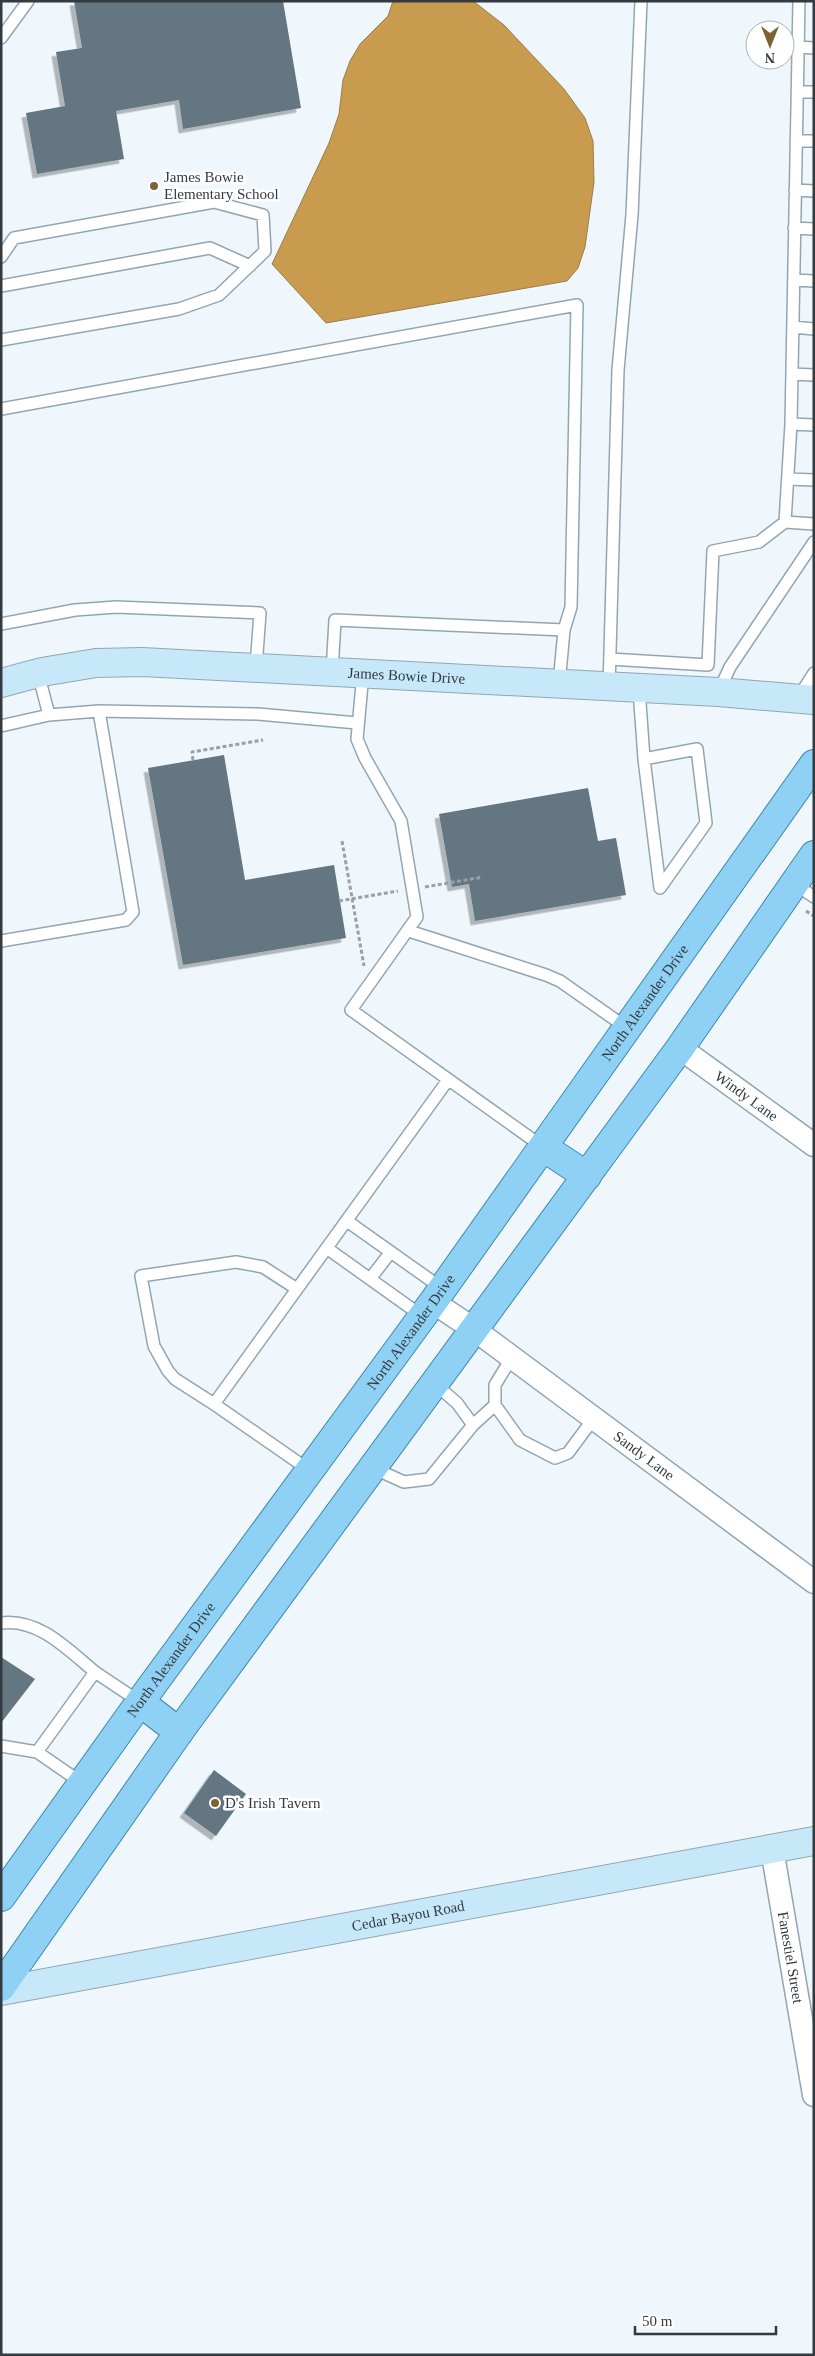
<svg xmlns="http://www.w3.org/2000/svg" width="815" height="2356" viewBox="0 0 815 2356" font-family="Georgia,serif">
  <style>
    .water { fill: #c89b4f; stroke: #9b7e4a }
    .building { fill: #637681; filter: url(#shadow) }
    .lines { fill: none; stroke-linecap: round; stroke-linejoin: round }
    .lane-casing { stroke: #92a6b2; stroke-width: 14 }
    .street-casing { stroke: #92a6b2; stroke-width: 25 }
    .secondary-casing { stroke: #92a6b2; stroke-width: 30 }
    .primary-casing { stroke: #3d89b0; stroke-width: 30 }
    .path { stroke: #99a1a6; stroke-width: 3; stroke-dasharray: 4 2.5; stroke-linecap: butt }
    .lane { stroke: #fff; stroke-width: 11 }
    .street { stroke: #fff; stroke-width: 22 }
    .secondary { stroke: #c6e8f9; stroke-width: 28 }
    .primary { stroke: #8ed1f4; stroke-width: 28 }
    .poi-dot { fill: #7d6234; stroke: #fff; stroke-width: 2 }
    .labels { text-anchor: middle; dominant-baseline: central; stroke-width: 5; stroke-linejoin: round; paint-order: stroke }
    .poi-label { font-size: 15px; fill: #333b40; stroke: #fff; text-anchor: start }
    .street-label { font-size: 15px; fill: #333b40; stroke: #fff }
  </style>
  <defs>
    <filter id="shadow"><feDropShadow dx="-4.5" dy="4.5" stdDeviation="0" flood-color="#0004"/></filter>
  </defs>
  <rect width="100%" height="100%" fill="#eff7fc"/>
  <path class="water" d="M393,1H473L504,25L564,89L585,118L593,141L594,182L585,247L578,268L567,281L326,323L272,264L329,143L339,114L343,80L350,61L360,44L388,16Z"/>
  <path class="building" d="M74,1H283L301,108L183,129L179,100L116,111L124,159L37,174L26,113L65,106L56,52L82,48Z
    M224,755L245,880L334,865L346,938L183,965L148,768Z
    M588,788L598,841L616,838L626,895L475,921L469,884L452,887L439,814Z
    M1,1657L35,1679L1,1723Z
    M214,1770L246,1794L216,1836L184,1813Z"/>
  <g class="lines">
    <g class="lane-casing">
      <path id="lane" d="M1,38L28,1
        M798,47L814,48
        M797,92H814
        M796,141H814
        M795,190L814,191
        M794,228L814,229
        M1,257L14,238L214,202L263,215L265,251L219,295L179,309L1,340
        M794,280L814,281
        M1,286L210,248L250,266
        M793,327L814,329
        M792,374L814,375
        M1,409L577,305L571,607L564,630
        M791,424L814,425
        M788,479L814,480
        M785,522L791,424L799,1
        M1,624L75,610L116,607L260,613L256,667
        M610,659L708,665L713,551L759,542L785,522L814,524
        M332,672L335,620L564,630L559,684
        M38,673L49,715
        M363,673L357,739L365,758L401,821L417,917L351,1010L543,1147
        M609,687L618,370L632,215L641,1
        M639,689L644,759L660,888L706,823L697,749L644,759
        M719,691L730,667L814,542
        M798,698L814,673
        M1,726L49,715L99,711L258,714L357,723
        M793,883L814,897
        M409,931L546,975L560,981L627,1028
        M1,941L126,920L133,912L99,711
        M347,1221L443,1289
        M328,1249L422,1316
        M370,1279L390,1253
        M297,1289L263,1267L236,1262L141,1276L154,1346L168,1371L175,1379L214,1404L309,1470
        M512,1357L495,1385V1405L520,1440L555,1458L568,1453L594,1418
        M435,1384L457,1403L473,1425
        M214,1404L448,1080
        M373,1468L404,1482L429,1479L473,1425L495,1405
        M1,1623C39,1618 68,1650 95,1672
        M1,1746L37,1752
        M82,1783L37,1752L95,1672L140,1702"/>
    </g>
    <g class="street-casing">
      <g id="street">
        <path id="s1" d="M680,1048L814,1145"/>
        <path id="s2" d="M433,1302L475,1330L814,1582"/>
        <path id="s3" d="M772,1849L814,2095"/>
      </g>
    </g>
    <g class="secondary-casing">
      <g id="secondary">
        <path id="s4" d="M1,683L42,672L96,663L142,662L718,692L814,700"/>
        <path id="s5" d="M1,1991L814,1841"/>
      </g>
    </g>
    <g class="primary-casing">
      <g id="primary">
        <path d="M543,1147L587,1176"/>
        <path d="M140,1702L179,1732"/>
        <path id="s6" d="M1,1897L140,1702L433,1302L814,764"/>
        <path d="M1,1987L179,1732L680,1048L814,855"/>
      </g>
    </g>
    <path class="path" d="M193,760L192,752L263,740
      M342,841L364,966
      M425,887L483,877
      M339,901L398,891
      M806,911L814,916"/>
    <use href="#lane" class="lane"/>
    <use href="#street" class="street"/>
    <use href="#secondary" class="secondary"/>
    <use href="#primary" class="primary"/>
  </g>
  <g class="poi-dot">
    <circle cx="154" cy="186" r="5"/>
    <circle cx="215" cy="1803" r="5"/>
  </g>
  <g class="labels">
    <g class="poi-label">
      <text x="164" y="177">James Bowie<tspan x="164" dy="17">Elementary School</tspan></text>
      <text x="225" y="1803">D's Irish Tavern</text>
    </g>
    <g class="street-label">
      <text stroke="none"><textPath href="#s4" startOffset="408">James Bowie Drive</textPath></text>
      <text stroke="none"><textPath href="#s6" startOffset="1102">North Alexander Drive</textPath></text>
      <text stroke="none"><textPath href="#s1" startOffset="82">Windy Lane</textPath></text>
      <text stroke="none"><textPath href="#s6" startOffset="698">North Alexander Drive</textPath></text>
      <text stroke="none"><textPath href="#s2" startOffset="261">Sandy Lane</textPath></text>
      <text stroke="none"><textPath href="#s6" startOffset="292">North Alexander Drive</textPath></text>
      <text stroke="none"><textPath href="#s5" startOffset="414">Cedar Bayou Road</textPath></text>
      <text stroke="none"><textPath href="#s3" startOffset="110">Fanestiel Street</textPath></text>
    </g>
  </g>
  <rect width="815" height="2356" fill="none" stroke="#333b40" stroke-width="5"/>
  <g transform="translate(770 45) rotate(180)"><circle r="24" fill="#ffffff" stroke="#adb1b3"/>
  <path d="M0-4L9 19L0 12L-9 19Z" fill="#7d6234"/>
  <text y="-8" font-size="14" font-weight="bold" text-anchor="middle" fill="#333b40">N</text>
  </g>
  <path d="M635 2326v8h141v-8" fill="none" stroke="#333b40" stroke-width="2.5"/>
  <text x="642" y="2326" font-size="15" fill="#333b40" stroke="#ffffff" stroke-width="4" paint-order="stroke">50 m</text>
</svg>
